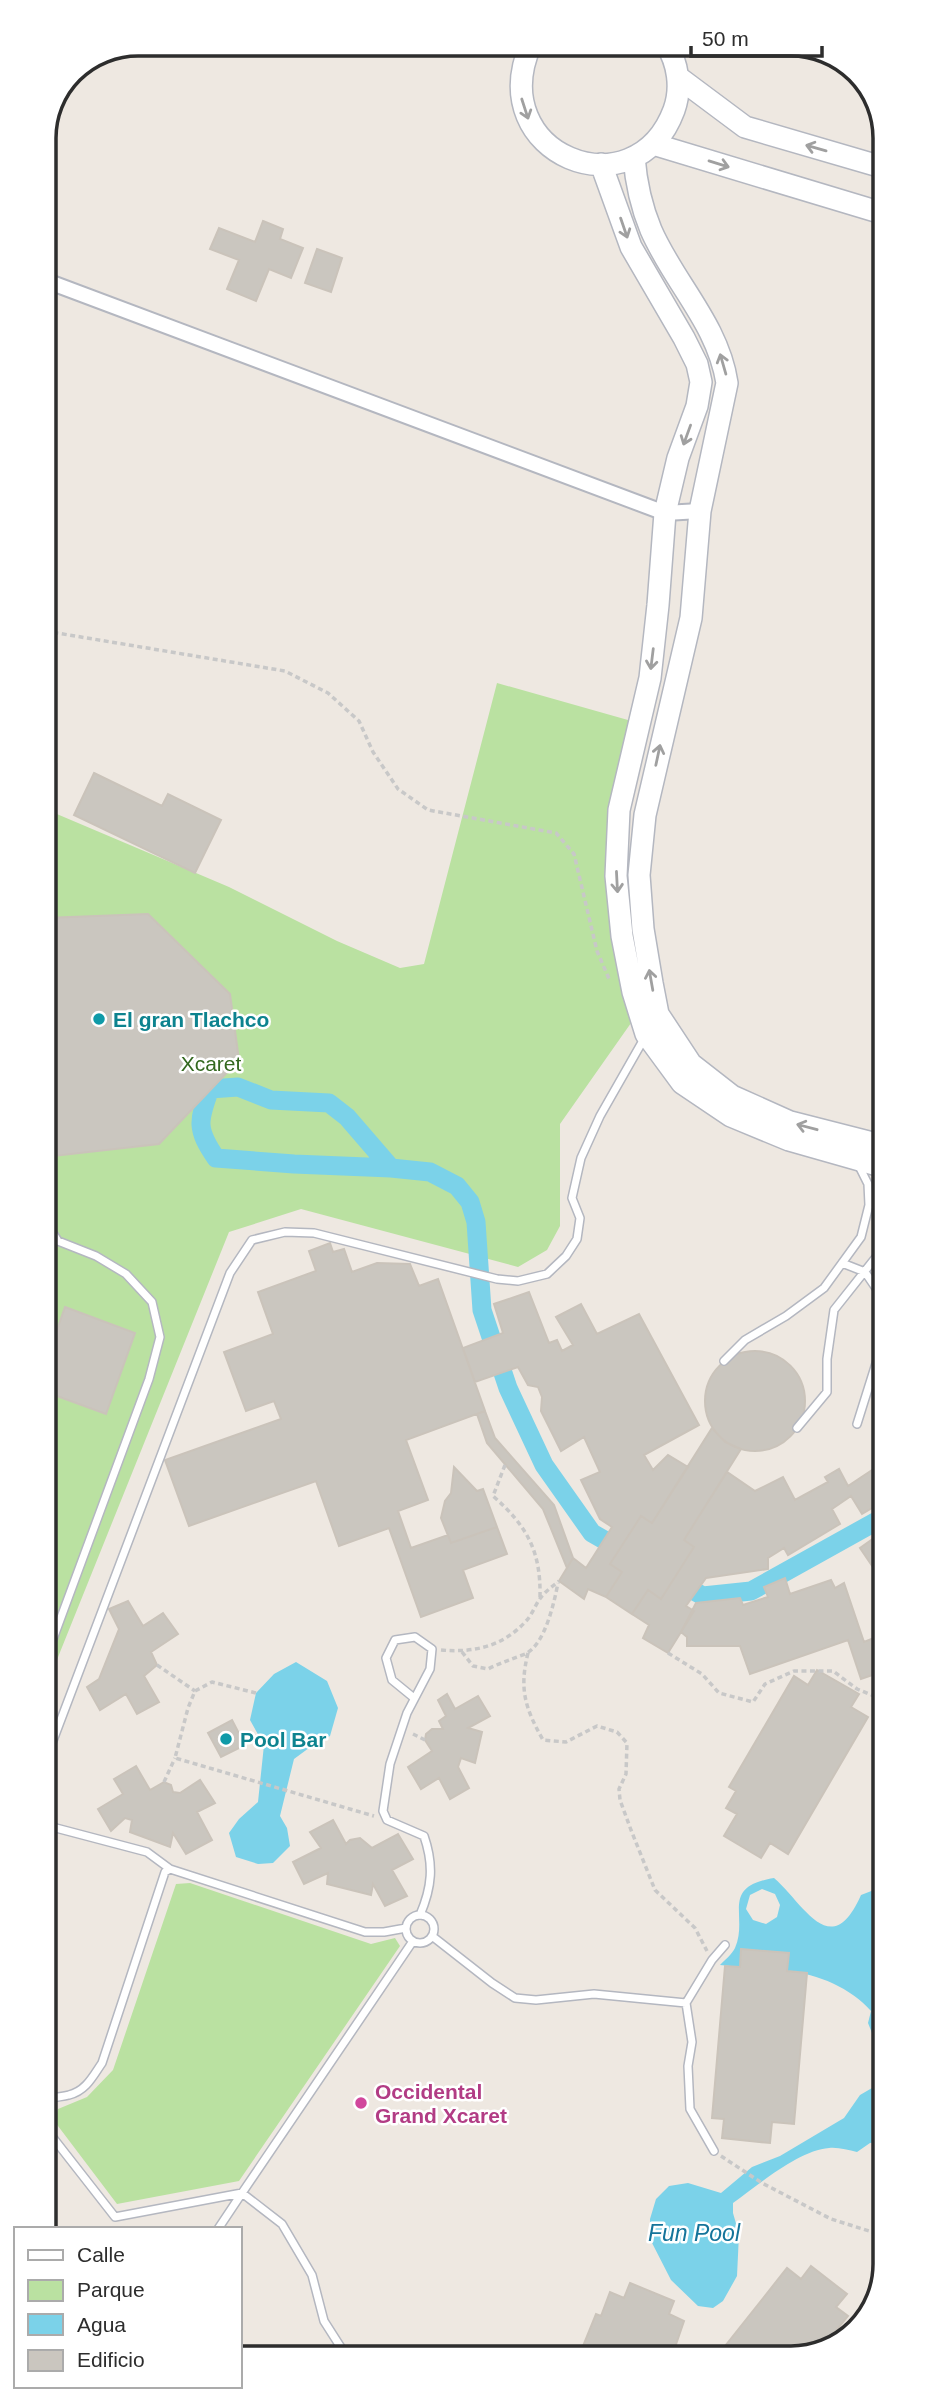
<svg xmlns="http://www.w3.org/2000/svg" width="929" height="2402" viewBox="0 0 929 2402" font-family="Arial,sans-serif">
  <style>
    .green { fill: #bae1a1 }
    .water { fill: #7bd2e9; fill-rule: evenodd }
    .lines { fill: none; stroke-linecap: round; stroke-linejoin: round }
    .canal { stroke: #7bd2e9; stroke-width: 19 }
    .building { fill: #cac6bf; stroke: #cac3ba; stroke-width: 2 }
    .lane-casing { stroke: #b4b7c0; stroke-width: 10 }
    .street-casing { stroke: #b4b7c0; stroke-width: 18 }
    .secondary-casing { stroke: #b4b7c0; stroke-width: 24 }
    .path { stroke: #c8c8c8; stroke-width: 3.5; stroke-dasharray: 5 3.5; stroke-linecap: butt }
    .lane { stroke: #fff; stroke-width: 7 }
    .street { stroke: #fff; stroke-width: 14 }
    .secondary { stroke: #fff; stroke-width: 21 }
    .oneway { stroke: #a0a0a0 }
    .culture-dot { fill: #0f9aa8; stroke: #fff; stroke-width: 2.5 }
    .hotel-dot { fill: #d1479c; stroke: #fff; stroke-width: 2.5 }
    .labels { text-anchor: middle; dominant-baseline: central; stroke-width: 5; stroke-linejoin: round; paint-order: stroke }
    .culture-label { font-size: 21px; font-weight: bold; fill: #0d838f; stroke: #fff; text-anchor: start }
    .park-label { font-size: 21px; fill: #33681f; stroke: #fff }
    .hotel-label { font-size: 21px; font-weight: bold; fill: #b23c85; stroke: #fff; text-anchor: start }
    .water-label { font-size: 23px; font-style: italic; fill: #15749a; stroke: #fff }
    .rim { fill: none; stroke: #2d2d2d; stroke-width: 3.5 }
  </style>
  <rect width="100%" height="100%" fill="#eee8e1"/>
  <path class="green" d="M497,683L635,722L615,806L625,991L631,1023L560,1124V1226L547,1250L518,1267L301,1209L229,1232L46,1687L45,809L229,887L337,941L400,968L424,964Z
    M190,1883L371,1944L395,1938L400,1946L239,2181L117,2204L55,2122L58,2109L87,2097L113,2070L176,1884Z"/>
  <path class="water" d="M296,1662L327,1681L338,1708L330,1736L313,1745L294,1759L280,1816L287,1828L290,1846L273,1863L258,1864L236,1857L229,1833L239,1819L258,1802L264,1745L250,1720L256,1693L274,1674Z
    M774,1878C804,1904 831,1963 861,1895L874,1890L885,1893V2009L880,2015L885,2033V2141L870,2143L857,2152C848,2150 838,2147 829,2148C799,2150 758,2185 733,2203V2213L739,2234L737,2276L723,2301L713,2308L698,2306L671,2280L650,2239V2219L656,2199L669,2186L688,2183L721,2193L752,2167L780,2156L844,2118L860,2095L872,2088L882,2067L880,2053L868,2023L871,2011C851,1988 818,1974 787,1971L788,1953L742,1949L740,1967L720,1965C725,1960 732,1954 735,1948C749,1916 719,1887 774,1878ZM762,1889L775,1894L780,1905L777,1917L766,1924L753,1920L746,1909L750,1895Z"/>
  <g class="lines">
    <path class="canal" d="M391,1168L347,1117L329,1103L271,1100L238,1087L210,1089C198,1121 196,1129 216,1158L294,1164L391,1168L430,1172L457,1186L470,1202L476,1222L482,1310L508,1388L544,1465L592,1533L627,1553
      M674,1580L703,1596L751,1591L884,1517"/>
  </g>
  <path class="building" d="M263,221L283,229L280,239L303,248L291,278L269,269L256,301L227,289L239,260L210,249L219,228L255,242Z
    M317,249L342,258L331,292L305,283Z
    M94,773L162,806L168,794L221,820L195,873L74,815Z
    M148,914L230,994L239,1060L159,1144L45,1157V918Z
    M330,1243L333,1252L344,1249L352,1272L377,1263L410,1264L419,1286L438,1279L485,1411L406,1440L428,1500L398,1511L411,1548L448,1535L451,1543L497,1527L507,1554L463,1570L473,1598L421,1617L389,1528L339,1546L316,1481L189,1526L165,1460L281,1419L274,1401L246,1411L224,1352L273,1334L258,1292L316,1271L309,1251Z
    M529,1292L549,1343L557,1340L562,1351L573,1345L556,1317L581,1304L597,1334L639,1314L699,1425L644,1455L653,1470L668,1455L688,1467L652,1523L641,1516L610,1564L622,1572L606,1597L588,1589L584,1599L559,1581L573,1558L586,1568L612,1527L600,1519L581,1480L600,1472L584,1437L561,1451L541,1411L542,1397L538,1387L528,1385L518,1367L475,1382L463,1348L503,1333L494,1304Z
    M65,1307L135,1333L106,1414L46,1392V1361Z
    M705 1401a50 50 0 1 1 100 0a50 50 0 1 1-100 0Z
    M485,1411L495,1438L554,1505L573,1558L567,1568L543,1509L487,1443L477,1414Z
    M712,1428L725,1442L741,1449L684,1540L694,1547L661,1599L648,1590L632,1614L606,1597L622,1572L610,1564L641,1516L652,1523Z
    M884,1462V1501L862,1514L851,1496L832,1509L840,1524L788,1555L784,1548L768,1558V1569L706,1578L686,1606L694,1611L668,1653L643,1638L649,1625L632,1614L648,1590L661,1599L694,1547L684,1540L727,1472L755,1491L783,1477L795,1500L828,1482L825,1477L839,1469L848,1486Z
    M454,1467L477,1491L483,1489L497,1527L451,1543L441,1518L445,1501L451,1493Z
    M884,1531V1572L879,1576L860,1548Z
    M785,1578L790,1594L831,1580L835,1588L844,1583L864,1642L884,1634V1671L861,1679L848,1640L750,1674L740,1646H687V1637L681,1632L696,1603L740,1598L743,1605L768,1597L764,1587Z
    M128,1601L143,1626L163,1613L178,1634L151,1652L157,1665L144,1676L159,1702L137,1714L126,1694L100,1710L87,1687L99,1679L119,1629L109,1609Z
    M817,1670L859,1694L851,1707L868,1717L788,1854L770,1843L761,1858L724,1836L737,1814L726,1808L736,1791L729,1787L794,1676L808,1685Z
    M447,1694L455,1709L478,1696L490,1716L468,1728L482,1732L475,1763L461,1758L458,1767L469,1788L450,1799L439,1778L421,1789L408,1767L432,1751L425,1740L426,1734L432,1729H443L439,1721L446,1716L438,1700Z
    M232,1720L245,1745L221,1757L208,1733Z
    M136,1766L150,1790L164,1782L171,1785L173,1792L180,1793L200,1780L215,1803L197,1812L212,1840L186,1854L173,1833L170,1847L130,1832L132,1820L125,1818L111,1831L98,1809L123,1794L114,1779Z
    M333,1820L346,1844L350,1840L360,1838L372,1848L398,1834L413,1859L392,1870L407,1896L385,1906L373,1884L371,1895L327,1884L328,1873L304,1884L293,1862L321,1848L310,1832Z
    M741,1949L789,1953L787,1971L807,1973L794,2124L772,2122L770,2143L722,2138L724,2119L712,2118L725,1966L740,1967Z
    M811,2266L847,2294L836,2307L848,2316L818,2353L718,2355L787,2268L801,2279Z
    M630,2283L674,2301L669,2314L684,2321L672,2356H579L596,2314L601,2316L610,2292L624,2298Z"/>
  <g class="lines">
    <g class="lane-casing">
      <path id="lane" d="M46,1222L58,1241L96,1256L126,1274L152,1302L160,1337L149,1379L46,1658
        M842,1263L865,1272L884,1300
        M724,1361L745,1340L786,1316L824,1288L861,1237L869,1205L868,1184L859,1166
        M857,1424L884,1338
        M797,1428L827,1392V1359L834,1310L884,1247
        M414,1698L392,1680L386,1658L395,1640L415,1637L432,1649L430,1669L407,1713L390,1764L383,1811L387,1820L424,1836C434,1865 432,1887 420,1915
        M46,1759L230,1273L252,1240L285,1232L314,1233L497,1279L518,1281L547,1274L566,1256L577,1239L580,1218L572,1198L581,1158L600,1116L645,1037
        M46,1821L56,1828L147,1852L170,1869
        M406 1929a14 14 0 1 1 28 0a14 14 0 1 1-28 0Z
        M432,1936L492,1983L515,1998L536,2000L594,1994L686,2003L712,1960L725,1945
        M686,2003L692,2042L688,2066L690,2109L714,2151
        M47,2102C55,2095 59,2098 69,2095C86,2091 93,2076 102,2063L165,1872L170,1869L365,1932H384L406,1928
        M47,2130L115,2217L242,2193L413,1941
        M218,2229L242,2193L282,2224L312,2275L324,2321L347,2357"/>
    </g>
    <g class="street-casing">
      <path id="street" d="M44,280L665,513L700,511"/>
    </g>
    <g class="secondary-casing">
      <path id="secondary" d="M531,44C482,155 635,215 674,110C682,88 678,63 666,44
        M678,77L745,127L882,167
        M653,144L882,213
        M634,157C636,183 641,206 651,230C674,283 718,324 727,383L700,511L691,618L645,815L639,875L643,929L652,983L658,1014L691,1064L732,1096L790,1122L884,1146
        M601,164L631,247L684,338L697,364L701,382L697,406L678,458L665,513L658,605L650,678L619,810L616,876L622,936L633,992L646,1034L682,1083L731,1116L789,1140L884,1167"/>
    </g>
    <path class="path" d="M45,631L285,671L328,693L359,721L373,752L398,789L428,810L556,833L574,854L597,951L610,981
      M505,1465L493,1496C527,1526 541,1551 540,1597
      M441,1650C475,1653 504,1646 527,1620C533,1613 536,1603 542,1596C546,1591 553,1586 559,1581
      M462,1652L473,1666L488,1669C500,1663 512,1659 525,1654C545,1645 554,1603 558,1583
      M528,1653C519,1689 525,1708 543,1740L566,1742L597,1726L617,1732L627,1743L626,1774L619,1789L620,1800L631,1830L655,1890L695,1928L707,1951
      M668,1653L702,1674L719,1693L753,1702L765,1684L794,1671H833L857,1689L881,1699L884,1709
      M157,1665L195,1691
      M256,1693L212,1682L195,1691L188,1708L175,1758L374,1816
      M884,1714C875,1745 875,1755 885,1786
      M413,1734L425,1740
      M164,1782L175,1758
      M721,2156L762,2183L831,2219L885,2236"/>
    <use href="#lane" class="lane"/>
    <use href="#street" class="street"/>
    <use href="#secondary" class="secondary"/>
  </g>
  <defs><path id="oneway-shaft" d="M-6 0H5M1.5-3L5.5 0L1.5 3" fill="none" stroke-width="1.6" stroke-linecap="round" stroke-linejoin="round" transform="scale(1.75)"/></defs>
  <g class="oneway">
    <use href="#oneway-shaft" transform="translate(525 109) rotate(72)"/>
    <use href="#oneway-shaft" transform="translate(816 148) rotate(-164)"/>
    <use href="#oneway-shaft" transform="translate(719 164) rotate(17)"/>
    <use href="#oneway-shaft" transform="translate(624 228) rotate(71)"/>
    <use href="#oneway-shaft" transform="translate(723 364) rotate(-106)"/>
    <use href="#oneway-shaft" transform="translate(687 435) rotate(110)"/>
    <use href="#oneway-shaft" transform="translate(652 659) rotate(97)"/>
    <use href="#oneway-shaft" transform="translate(658 755) rotate(-78)"/>
    <use href="#oneway-shaft" transform="translate(617 882) rotate(87)"/>
    <use href="#oneway-shaft" transform="translate(651 980) rotate(-100)"/>
    <use href="#oneway-shaft" transform="translate(807 1127) rotate(-165)"/>
  </g>
  <g class="culture-dot">
    <circle cx="99" cy="1019" r="7"/>
    <circle cx="226" cy="1739" r="7"/>
  </g>
  <circle class="hotel-dot" cx="361" cy="2103" r="7"/>
  <g class="labels">
    <g class="culture-label">
      <text x="113" y="1019">El gran Tlachco</text>
      <text x="240" y="1739">Pool Bar</text>
    </g>
    <g class="park-label">
      <text x="211" y="1063">Xcaret</text>
    </g>
    <g class="hotel-label">
      <text x="375" y="2091">Occidental<tspan x="375" dy="24">Grand Xcaret</tspan></text>
    </g>
    <g class="water-label">
      <text x="694" y="2233">Fun Pool</text>
    </g>
  </g>
  <path d="M0 0H929V2402H0ZM138 56H791A82 82 0 0 1 873 138V2264A82 82 0 0 1 791 2346H138A82 82 0 0 1 56 2264V138A82 82 0 0 1 138 56Z" fill="#fff" fill-rule="evenodd"/>
  <path class="rim" d="M138 56H791A82 82 0 0 1 873 138V2264A82 82 0 0 1 791 2346H138A82 82 0 0 1 56 2264V138A82 82 0 0 1 138 56Z"/>
  <rect x="14" y="2227" width="228" height="161" fill="#ffffff" stroke="#ababab" stroke-width="2"/>
  <rect x="28" y="2250" width="35" height="10" fill="#ffffff" stroke="#ababab" stroke-width="2"/>
  <text x="77" y="2262" font-size="21" fill="#2d2d2d">Calle</text>
  <rect x="28" y="2280" width="35" height="21" fill="#bae1a1" stroke="#ababab" stroke-width="2"/>
  <text x="77" y="2297" font-size="21" fill="#2d2d2d">Parque</text>
  <rect x="28" y="2314" width="35" height="21" fill="#7bd2e9" stroke="#ababab" stroke-width="2"/>
  <text x="77" y="2332" font-size="21" fill="#2d2d2d">Agua</text>
  <rect x="28" y="2350" width="35" height="21" fill="#cac6bf" stroke="#ababab" stroke-width="2"/>
  <text x="77" y="2367" font-size="21" fill="#2d2d2d">Edificio</text>
  <path d="M691 46v10h131v-10" fill="none" stroke="#2d2d2d" stroke-width="3.5"/>
  <text x="702" y="46" font-size="21" fill="#2d2d2d" stroke="#ffffff" stroke-width="5" paint-order="stroke">50 m</text>
</svg>
